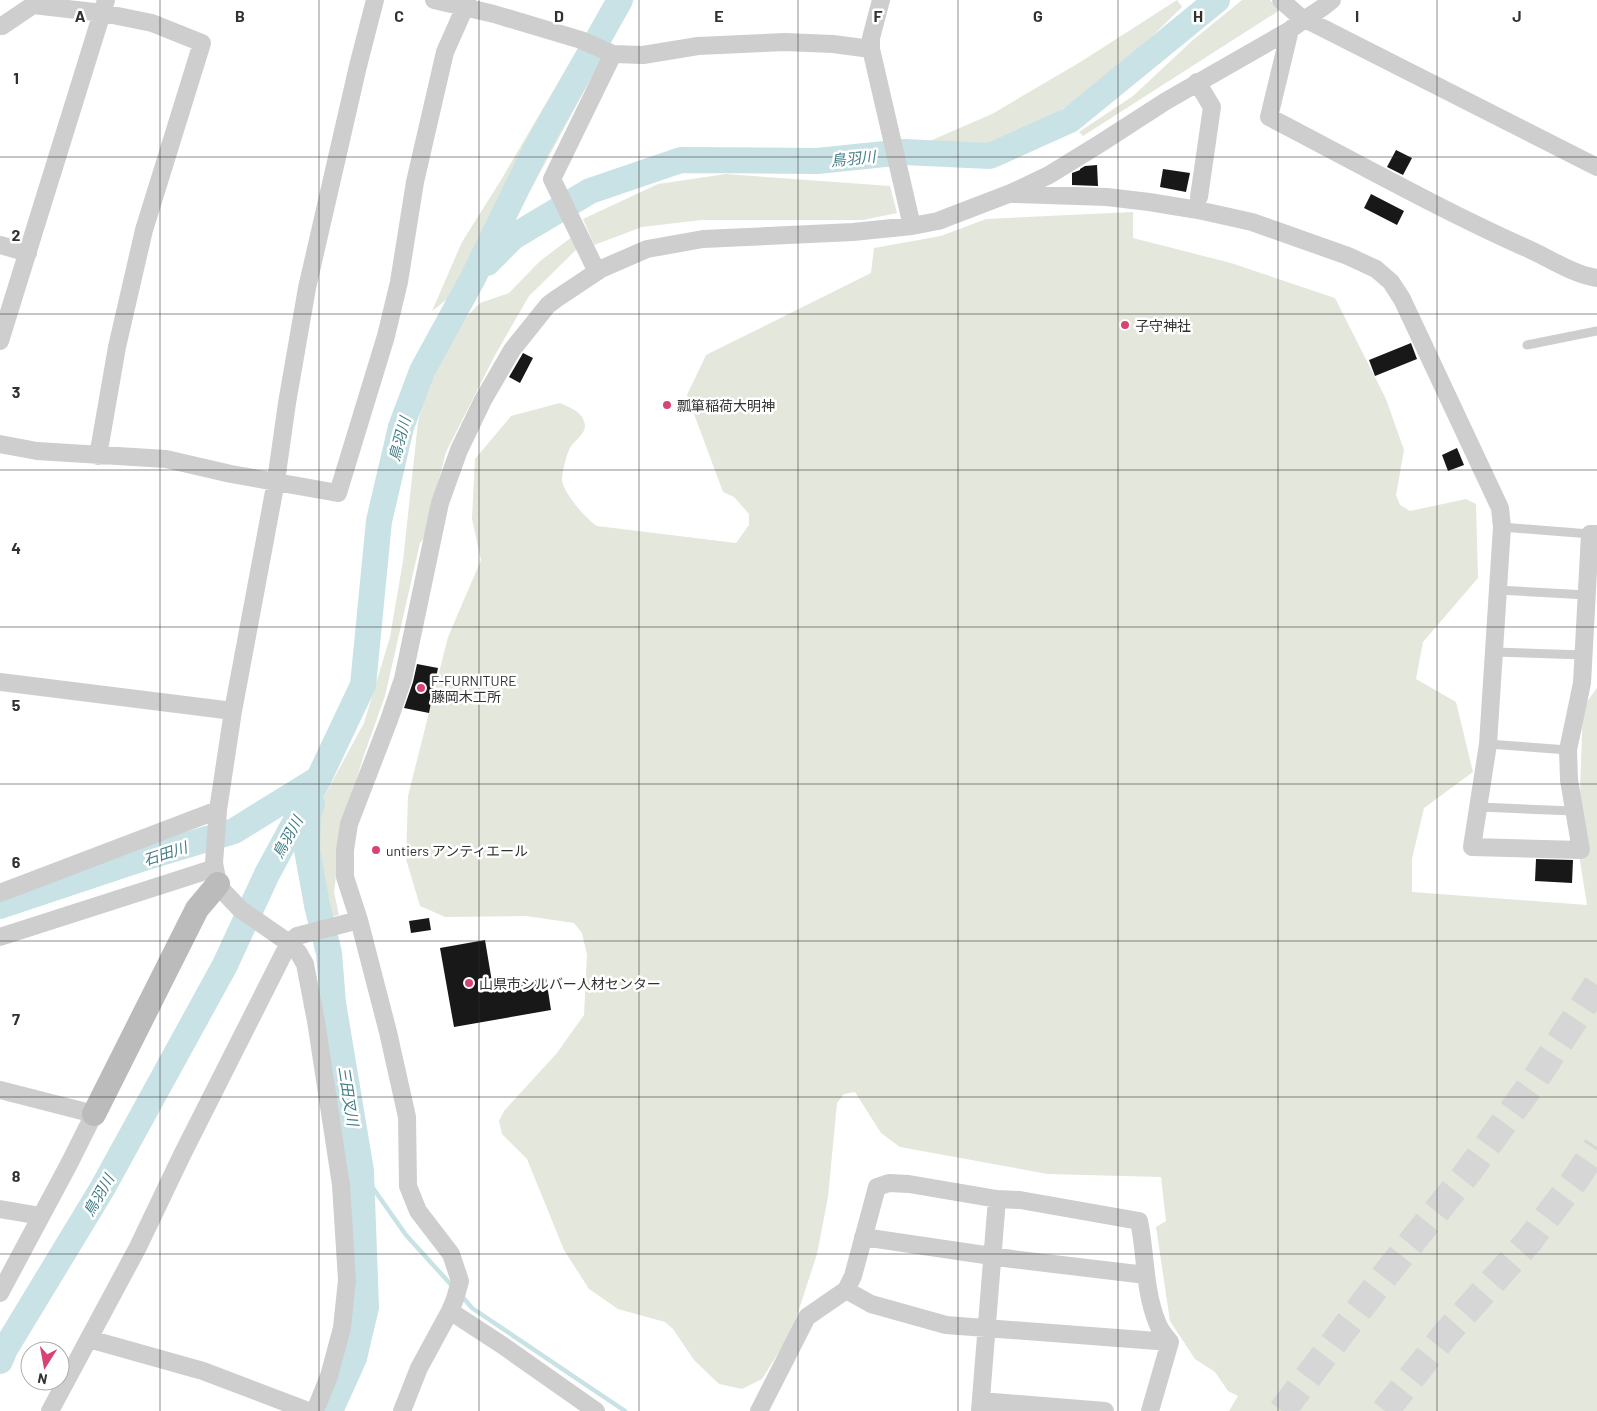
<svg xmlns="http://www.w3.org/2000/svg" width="1597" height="1411" viewBox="0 0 1597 1411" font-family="Barlow,'Noto Sans JP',sans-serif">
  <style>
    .green { fill: #e4e7db }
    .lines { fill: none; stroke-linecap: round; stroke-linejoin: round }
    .stream { stroke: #c9e2e6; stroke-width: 4.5 }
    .river { stroke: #c9e2e6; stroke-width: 26 }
    .building { fill: #181818 }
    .highway-tunnel { stroke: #d6d6d6; stroke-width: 28; stroke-dasharray: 28 14; stroke-linecap: butt }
    .lane { stroke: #cecece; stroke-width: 9 }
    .street { stroke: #cecece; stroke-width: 18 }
    .secondary { stroke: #bbb; stroke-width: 24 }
    .grid { fill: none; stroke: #313131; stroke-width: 1; stroke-opacity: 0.55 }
    .poi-dot { fill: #d84373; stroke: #fff; stroke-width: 2 }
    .labels { text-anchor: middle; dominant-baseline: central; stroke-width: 5; stroke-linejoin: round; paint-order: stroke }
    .poi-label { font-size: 14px; fill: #313131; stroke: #fff; text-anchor: start }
    .water-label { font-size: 15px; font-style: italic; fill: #427d87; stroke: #fff }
    .grid-label { font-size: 16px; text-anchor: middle; font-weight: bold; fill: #313131; stroke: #fff; stroke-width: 5; stroke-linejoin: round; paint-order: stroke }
  </style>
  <rect width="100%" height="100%" fill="#fff"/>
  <path class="green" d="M1177,0L1182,7L1125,63L1078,99L1037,125L979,149L953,152L916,147L992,114L1082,61Z
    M1242,0H1270L1280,10L1083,136L1079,132L1133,96L1193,40Z
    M577,50L601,60L530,191L475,248L450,297L432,311L462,242L501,180Z
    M726,174L890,186L897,213L863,220H701L642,227L594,245L583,219L658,184Z
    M1133,212V238L1231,263L1335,298L1386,399L1404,450L1396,495L1400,505L1410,511L1466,499L1476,504L1478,578L1423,642L1416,679L1456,702L1473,772L1424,808L1412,859V892L1587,905L1578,848L1583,707L1597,688V1411H1229L1238,1396L1228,1391L1215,1372L1195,1359L1170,1321L1156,1227L1166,1221L1161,1177L1048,1174L900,1147L881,1133L855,1092L844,1094L837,1103L828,1197L817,1254L792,1331L762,1379L742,1389L719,1384L694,1360L673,1329L665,1322L618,1309L589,1289L564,1250L527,1159L502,1134L499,1121L504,1111L557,1053L584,1015L587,955L582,933L574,923L526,916L445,917L420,906L406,859L408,796L448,637L481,560L472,519L475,459L511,416L560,403C568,407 581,411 584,421C589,434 573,440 569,450C566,457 562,473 562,480C564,494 586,519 597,526L736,543L749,525V514L734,497L723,492L687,395L706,355L871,273L874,248L941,236L986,219Z
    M572,237L577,249L529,296L494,357L446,452L424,538L420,543L385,696L363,758L342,827L334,892L339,915L328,918L317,876L313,829L320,804L364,723L390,637L403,561L418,422L428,382L466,317L480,303L509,293L540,261Z"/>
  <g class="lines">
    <path class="stream" d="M361,1171L406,1235L454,1288
      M461,1295L472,1308L625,1411"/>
    <path class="river" d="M487,263L513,237L590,191L681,160L817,161L904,152L990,156L1070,120L1217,0
      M312,804L308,815L307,850L317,905L329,953L333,1003L361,1171L366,1307L354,1358L330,1411
      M0,906L150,856L234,831L318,779
      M0,1361L5,1349L102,1189L225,965L267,874L319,778L363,685L379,521L401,427L422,371L473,278L536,149L620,0"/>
  </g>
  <path class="building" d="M1396,150L1412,158L1403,175L1387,167Z
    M1097,165L1098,186L1072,185V173L1080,170V169L1085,166Z
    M1163,169L1190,173L1186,192L1160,187Z
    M1371,194L1404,211L1397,225L1364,208Z
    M1411,343L1417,359L1375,376L1369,360Z
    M523,353L533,358L520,383L509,377Z
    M1457,448L1464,465L1448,471L1442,455Z
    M417,664L438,668L429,713L404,708L413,682Z
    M1536,859L1573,860L1572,883L1535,881Z
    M429,918L431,930L411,933L409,921Z
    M485,940L493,988L546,978L551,1010L454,1027L440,948Z"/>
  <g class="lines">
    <path class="highway-tunnel" d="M1282,1411L1386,1274L1468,1172L1534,1081L1597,985
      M1385,1411L1445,1335L1529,1241L1575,1180L1597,1147"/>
    <path class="lane" d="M1527,345L1597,331
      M1502,527L1590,534
      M1497,590L1587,595
      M1494,652L1584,655
      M1488,744L1568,750
      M1479,807L1573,811"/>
    <path class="street" d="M434,0L494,14L581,40L613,54L643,55L698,46L785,42L833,44L871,49
      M881,0L871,38V49L912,226
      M1281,0L1299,16L1597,167
      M0,26H2L33,5L103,13L152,23L202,43L144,230L117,347L98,456
      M1290,30L1269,117C1354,161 1437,208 1524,247C1548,257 1571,274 1597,278
      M1197,82L1212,107L1199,197
      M1014,194L1107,197L1149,202L1198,210L1252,222L1348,256L1376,269L1391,282L1402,299L1500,508L1502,527L1488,744L1472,847L1581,850L1569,780L1568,750L1582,683L1590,534H1597
      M0,245L28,253
      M597,272L552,179L613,54
      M0,341L106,0
      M0,444L37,451L166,459L231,474L338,493L386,336L399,282L415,182L445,52L465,7L467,0
      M0,682L233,711
      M0,893L218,810
      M0,937L215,868
      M0,1090L94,1114L69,1164L0,1293
      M0,1209L41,1216
      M863,1237L1012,1259L1146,1275
      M846,1290L871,1304L946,1325L1170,1342
      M450,1311L502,1345L596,1411
      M89,1339L203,1371L308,1411
      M981,1401L1105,1411
      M50,1411L138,1247L182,1155L289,943L297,936L359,920
      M315,1411L329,1376L342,1328L347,1280L341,1185L316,1021L305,964L298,952L289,943L240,909L223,891L218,884L214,863L218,810L233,711L276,481L287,403L307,288L358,66L375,0
      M402,1411L419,1368L450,1311L455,1299L460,1281L451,1254L418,1211L408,1186L407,1117L388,1032L359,920L345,877V850L349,824L389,720L403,679L440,503L459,450L483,400L512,350L548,305L556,299L601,269L647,249L703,239L853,232L912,226L938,221L1011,193L1049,175L1101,143L1166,101L1290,30C1303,19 1319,12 1332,0
      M759,1411L807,1317L846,1290L853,1276L877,1187L889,1183L909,1184L997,1199L1020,1200L1139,1221C1146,1254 1144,1290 1157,1322C1159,1329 1165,1336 1170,1342
      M980,1411L997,1199
      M1150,1411L1170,1342"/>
    <path class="secondary" d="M94,1114L197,909L218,884"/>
  </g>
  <path class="grid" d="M160,0V1411M319,0V1411M479,0V1411M639,0V1411M798,0V1411M958,0V1411M1118,0V1411M1278,0V1411M1437,0V1411M0,157H1597M0,314H1597M0,470H1597M0,627H1597M0,784H1597M0,941H1597M0,1097H1597M0,1254H1597"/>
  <g class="poi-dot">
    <circle cx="1125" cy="325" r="5"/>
    <circle cx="667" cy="405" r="5"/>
    <circle cx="421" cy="688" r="5"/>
    <circle cx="376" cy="850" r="5"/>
    <circle cx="469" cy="983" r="5"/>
  </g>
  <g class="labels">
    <g class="poi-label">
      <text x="1135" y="325">子守神社</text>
      <text x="677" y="405">瓢箪稲荷大明神</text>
      <text x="431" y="680">F-FURNITURE<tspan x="431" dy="16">藤岡木工所</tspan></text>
      <text x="386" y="850">untiers アンティエール</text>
      <text x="479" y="983">山県市シルバー人材センター</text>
    </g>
    <g class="water-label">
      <text transform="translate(853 158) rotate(-6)">鳥羽川</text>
      <text transform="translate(399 439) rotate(-75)">鳥羽川</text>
      <text transform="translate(287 837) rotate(-61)">鳥羽川</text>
      <text transform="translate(165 853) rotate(-18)">石田川</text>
      <text transform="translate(349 1096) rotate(81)">三田叉川</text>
      <text transform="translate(98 1195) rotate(-60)">鳥羽川</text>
    </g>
  </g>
  <g class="grid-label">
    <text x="80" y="22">A</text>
    <text x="240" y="22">B</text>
    <text x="399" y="22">C</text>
    <text x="559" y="22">D</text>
    <text x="719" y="22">E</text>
    <text x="878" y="22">F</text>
    <text x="1038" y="22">G</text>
    <text x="1198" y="22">H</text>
    <text x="1357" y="22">I</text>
    <text x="1517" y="22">J</text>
    <text x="16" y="84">1</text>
    <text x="16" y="241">2</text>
    <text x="16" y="398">3</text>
    <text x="16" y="554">4</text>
    <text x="16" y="711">5</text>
    <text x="16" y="868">6</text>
    <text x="16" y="1025">7</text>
    <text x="16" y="1182">8</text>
  </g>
  <g transform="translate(45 1366) rotate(191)"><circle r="24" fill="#ffffff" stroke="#adadad"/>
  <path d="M0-4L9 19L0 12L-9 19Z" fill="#d84373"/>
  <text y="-8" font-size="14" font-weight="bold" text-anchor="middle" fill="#313131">N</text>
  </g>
</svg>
